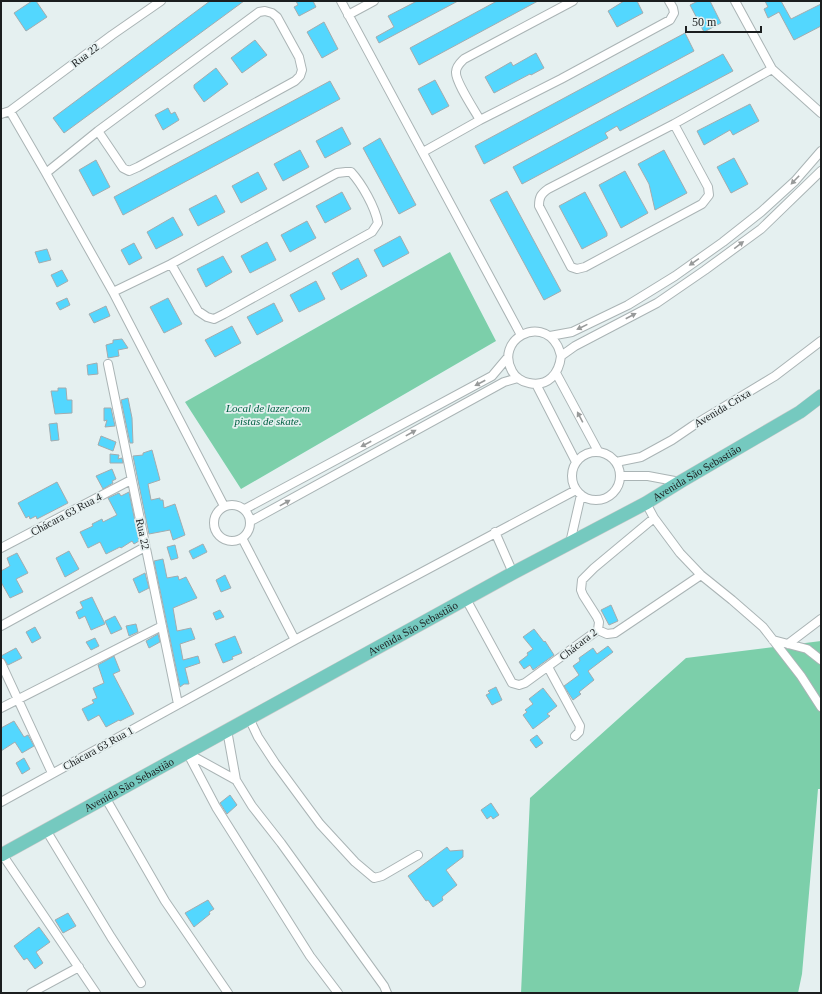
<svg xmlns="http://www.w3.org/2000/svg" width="822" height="994" viewBox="0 0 822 994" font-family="Georgia,serif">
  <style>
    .green { fill: #7ccfaa }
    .building { fill: #53d7fe; stroke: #a3acaf }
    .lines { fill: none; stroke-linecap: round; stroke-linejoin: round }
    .street-casing { stroke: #aab4b5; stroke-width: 10 }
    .primary-casing { stroke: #c8c9c9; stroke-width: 14 }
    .street { stroke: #fff; stroke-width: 8 }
    .primary { stroke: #75c9bf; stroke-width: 13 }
    .oneway { fill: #989a9a }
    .labels { text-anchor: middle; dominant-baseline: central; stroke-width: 3.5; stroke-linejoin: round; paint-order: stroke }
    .street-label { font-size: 11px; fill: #1b1e1f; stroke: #e5f0f0 }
    .park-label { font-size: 11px; font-style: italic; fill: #006042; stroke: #e5f0f0 }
  </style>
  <rect width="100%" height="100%" fill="#e5f0f0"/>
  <path class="green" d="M450,252L496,341L241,489L185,402Z
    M821,641V789H818L802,974L798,993H521L530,798L686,658Z"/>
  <path class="building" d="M32,1H36L47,17L26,31L14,13Z
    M210,1H244L64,133L53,118Z
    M296,1H313L316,7L299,16L294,7L298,5Z
    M417,1H458L379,43L376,37L394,27L388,16Z
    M497,1H538L419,65L410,48Z
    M624,1H637L643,13L617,27L608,11Z
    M698,1H710L721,23L704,32L690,5Z
    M765,1H781L791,19L821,4V26L794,40L779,12L768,18L764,9L768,7Z
    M324,22L338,49L322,58L307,32Z
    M685,33L694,51L484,164L475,146Z
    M255,40L267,55L242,73L231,58Z
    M536,53L544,68L531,75L530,74L494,93L485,77L511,62L513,66Z
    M723,54L733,71L620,131L617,126L605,133L608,138L522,184L513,167Z
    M216,68L228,84L204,102L194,88V85Z
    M435,80L449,106L432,115L418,89Z
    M330,81L340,99L123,215L114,197Z
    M750,104L759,121L733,135L730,130L704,145L697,131Z
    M168,108L171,114L175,112L179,120L163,130L155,115Z
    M342,127L351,144L325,158L316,141Z
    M380,138L416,205L399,214L363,148Z
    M300,150L309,167L283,181L274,164Z
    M664,150L687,193L655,210L649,184L638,164Z
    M734,158L748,184L731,193L717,167Z
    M96,160L110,187L93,196L79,170Z
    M625,171L648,213L621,228L599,185Z
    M258,172L267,189L241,203L232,186Z
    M507,191L561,291L544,300L490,200Z
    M342,192L351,209L325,223L316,206Z
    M585,192L607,233V236L582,249L559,206Z
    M216,195L225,212L198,226L189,209Z
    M173,217L183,235L156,249L147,232Z
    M307,221L316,238L290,252L281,235Z
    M400,236L409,253L383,267L374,250Z
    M267,242L276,260L250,273L241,256Z
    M134,243L142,258L129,265L121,250Z
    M47,249L51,260L39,263L35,252Z
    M223,256L232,272L206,287L197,269Z
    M358,258L367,276L341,290L332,273Z
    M62,270L68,281L57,287L51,275Z
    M316,281L325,299L299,312L290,295Z
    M67,298L70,305L60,310L56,303Z
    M168,298L182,324L164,333L150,307Z
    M274,303L283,321L257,335L247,317Z
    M106,306L110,316L94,323L89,314Z
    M232,326L241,343L215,357L205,340Z
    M122,339L128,348L118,350L119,356L108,358L106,345L113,343V340Z
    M97,363L98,374L88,375L87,365Z
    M58,388H66L67,400H72V413L55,414L51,391H58Z
    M128,398L132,418L133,443H130L121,400Z
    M104,408H111L115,426L105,427L107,420L104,421Z
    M57,423L59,440L51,441L49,424Z
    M101,436L116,442L113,451L98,445Z
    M152,450L160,480L148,484L151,500L160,498V500H163L164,508L175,504L185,535L173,540L170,530L149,534L133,456L143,455V453Z
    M110,454L119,455L118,459L122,458L123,463H110Z
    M112,469L116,479L112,481L113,483L103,489L96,476Z
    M57,482L68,503L37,519L36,516L30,519L29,516L26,518L18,503Z
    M129,492L139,541L134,544L132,541L121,548L120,547L106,554L100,542L88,548L80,532L93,526L92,524L102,519L103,522L117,515L108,498L119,493L121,496Z
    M203,544L207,552L193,559L189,551Z
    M175,545L178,558L171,560L167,547Z
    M69,551L79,569L65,577L56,558Z
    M17,553L28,573L16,579L23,592L10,598L1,582V571L10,566L7,558Z
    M163,559L167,578L178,576L179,580L186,577L197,598L173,608L177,631L191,628L195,639L180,644L183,660L198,656L200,663L185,668L189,684H184L180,687L154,561Z
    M145,573L149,588L139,593L133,579Z
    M225,575L231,588L221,592L216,580Z
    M92,597L105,624L91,630L85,616L79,619L76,612L83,608L80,602Z
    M611,605L618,621L609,625L601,610Z
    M220,610L224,617L216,620L213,613Z
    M115,616L122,629L111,634L105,621Z
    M136,624L138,632L129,636L126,626Z
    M35,627L41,638L32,643L26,632Z
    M534,629L544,642L545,641L554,655L533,670L530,665L524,669L519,662L528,655L527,653L533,649L523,637Z
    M158,634L160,642L149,648L146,641Z
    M235,636L242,653L232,657L233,659L223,663L215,644Z
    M95,638L99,646L91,650L86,642Z
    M608,646L613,652L588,671L594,680L579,692L581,694L573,700L564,686L579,675L573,666L580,661L579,658L593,648L597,654Z
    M16,648L22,658L8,665L4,659L1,658V656Z
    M114,656L120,671L113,674L134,714L120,721L119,720L106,727L99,715L88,721L82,709L94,703L92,700L97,698L93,688L104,683L98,665Z
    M496,687L502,700L492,705L486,695L490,693L488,691Z
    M543,688L557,706L547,714L550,716L533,729L523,715L527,712L525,710L533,704L529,699Z
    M14,721L24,737L28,735L34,746L22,753L15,742L1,751V728Z
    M537,735L543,743L536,748L530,740Z
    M24,758L30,769L22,774L16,763Z
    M230,795L237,805L227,814L220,803Z
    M491,803L499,815L493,819L491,816L487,819L481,810Z
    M447,847L450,851L463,850V857L446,870L457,885L442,897L443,900L433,907L428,900L426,901L408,876Z
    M208,900L214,909L209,912L210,914L194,927L185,913Z
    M68,913L76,926L63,933L55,920Z
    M39,927L50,942L36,952L43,963L35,969L27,958L24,960L14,946Z"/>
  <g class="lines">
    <g class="street-casing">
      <path id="street" d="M341,1L521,335
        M573,1L464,59C461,62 456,66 456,72C455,81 475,111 480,120L561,79L670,20L674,13L673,8L669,1
        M735,1L772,69L821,113
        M265,11L272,13L277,17L299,57L302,70L300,76L295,81L138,167L129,171L123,168L98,131L259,12Z
        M348,15L374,1
        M10,111L46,173
        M1,114L10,111L112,35L161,1
        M674,124L708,187L709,195L702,204L585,267L577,269L571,267L539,206C539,197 541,194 548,189Z
        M674,124L772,69
        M98,131L46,173L113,292L224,506
        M423,152L480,120
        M346,172H351C362,184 375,207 378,223L372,232L224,314L214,319L207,317L198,311L171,264L337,173Z
        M113,292L171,264
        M550,336L572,332L628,305L675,276L723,242L761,212L795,181L821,151
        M561,356C560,353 559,348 557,345C540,315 495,340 512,371C515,377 522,382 529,383C548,387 559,374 561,356L575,346L657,303L705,270L761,229L821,171
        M108,364L178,704
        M556,373L598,451
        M536,384L576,462
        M572 476a24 24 0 1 1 48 0a24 24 0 1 1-48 0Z
        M616,462L641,457L672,440L694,425L775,376L821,341
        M620,476H648L680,482
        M646,503L654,518L680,553L701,575L732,600L763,627L801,676L821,707
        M214 523a18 18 0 1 1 36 0a18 18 0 1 1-36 0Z
        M245,509L492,376L508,357
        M251,521L504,382L518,378
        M495,532L513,573
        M242,538L295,640
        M570,543L581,495
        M1,548L131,480
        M466,599L512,683L519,685L525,683L598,630L599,622L597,617L583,595L581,590L582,580L594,568L654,518
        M1,626L145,547
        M598,630L607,634L615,633L701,575
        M773,640L807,649L821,660
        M788,644L821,619
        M1,663L52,773
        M548,667L580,726L579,732L575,736
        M1,708L162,626
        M249,718L258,737L275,763L320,824L355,862L374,878L382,876L418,855
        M227,730L236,780L252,806L281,843L384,986L387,993
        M187,752L216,807L310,956L338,993
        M187,753L236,780
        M105,797L165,901L228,993
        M1,802L295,640L576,490
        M46,830L111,937L141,983
        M2,854L96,993
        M31,993L79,967"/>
    </g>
    <g class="primary-casing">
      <g id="primary">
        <path id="s1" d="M1,855L513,573L646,503L680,482L800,412L821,396"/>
      </g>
    </g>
    <use href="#street" class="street"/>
    <use href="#primary" class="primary"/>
  </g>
  <defs><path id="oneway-solid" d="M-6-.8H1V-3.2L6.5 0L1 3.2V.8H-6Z"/></defs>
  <g class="oneway">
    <use href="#oneway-solid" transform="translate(795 180) rotate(134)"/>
    <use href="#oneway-solid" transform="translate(739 245) rotate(-37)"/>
    <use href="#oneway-solid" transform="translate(694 262) rotate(145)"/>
    <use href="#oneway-solid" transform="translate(631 316) rotate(-28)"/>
    <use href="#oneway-solid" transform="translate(582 327) rotate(154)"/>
    <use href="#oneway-solid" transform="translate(480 383) rotate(152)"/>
    <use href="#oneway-solid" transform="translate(580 417) rotate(-118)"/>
    <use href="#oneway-solid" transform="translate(411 433) rotate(-29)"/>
    <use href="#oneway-solid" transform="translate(366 444) rotate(152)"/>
    <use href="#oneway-solid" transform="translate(285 503) rotate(-29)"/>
  </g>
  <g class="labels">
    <g class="street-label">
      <text transform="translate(85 55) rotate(-37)">Rua 22</text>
      <text transform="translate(722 408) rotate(-31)">Avenida Crixa</text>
      <text stroke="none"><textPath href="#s1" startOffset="794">Avenida São Sebastião</textPath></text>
      <text transform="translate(66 514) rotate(-28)">Chácara 63 Rua 4</text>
      <text transform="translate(143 534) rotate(78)">Rua 22</text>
      <text stroke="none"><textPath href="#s1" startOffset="470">Avenida São Sebastião</textPath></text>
      <text transform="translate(578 644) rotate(-38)">Chácara 2</text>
      <text transform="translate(98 748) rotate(-29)">Chácara 63 Rua 1</text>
      <text stroke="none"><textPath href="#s1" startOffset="146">Avenida São Sebastião</textPath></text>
    </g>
    <g class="park-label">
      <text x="268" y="408">Local de lazer com<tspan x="268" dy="13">pistas de skate.</tspan></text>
    </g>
  </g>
  <rect width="822" height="994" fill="none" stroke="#1b1e1f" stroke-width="4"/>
  <path d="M686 26v6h75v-6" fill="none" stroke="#1b1e1f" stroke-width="2"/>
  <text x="692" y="26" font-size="12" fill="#1b1e1f" stroke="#e5f0f0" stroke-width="3" paint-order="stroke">50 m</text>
</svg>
